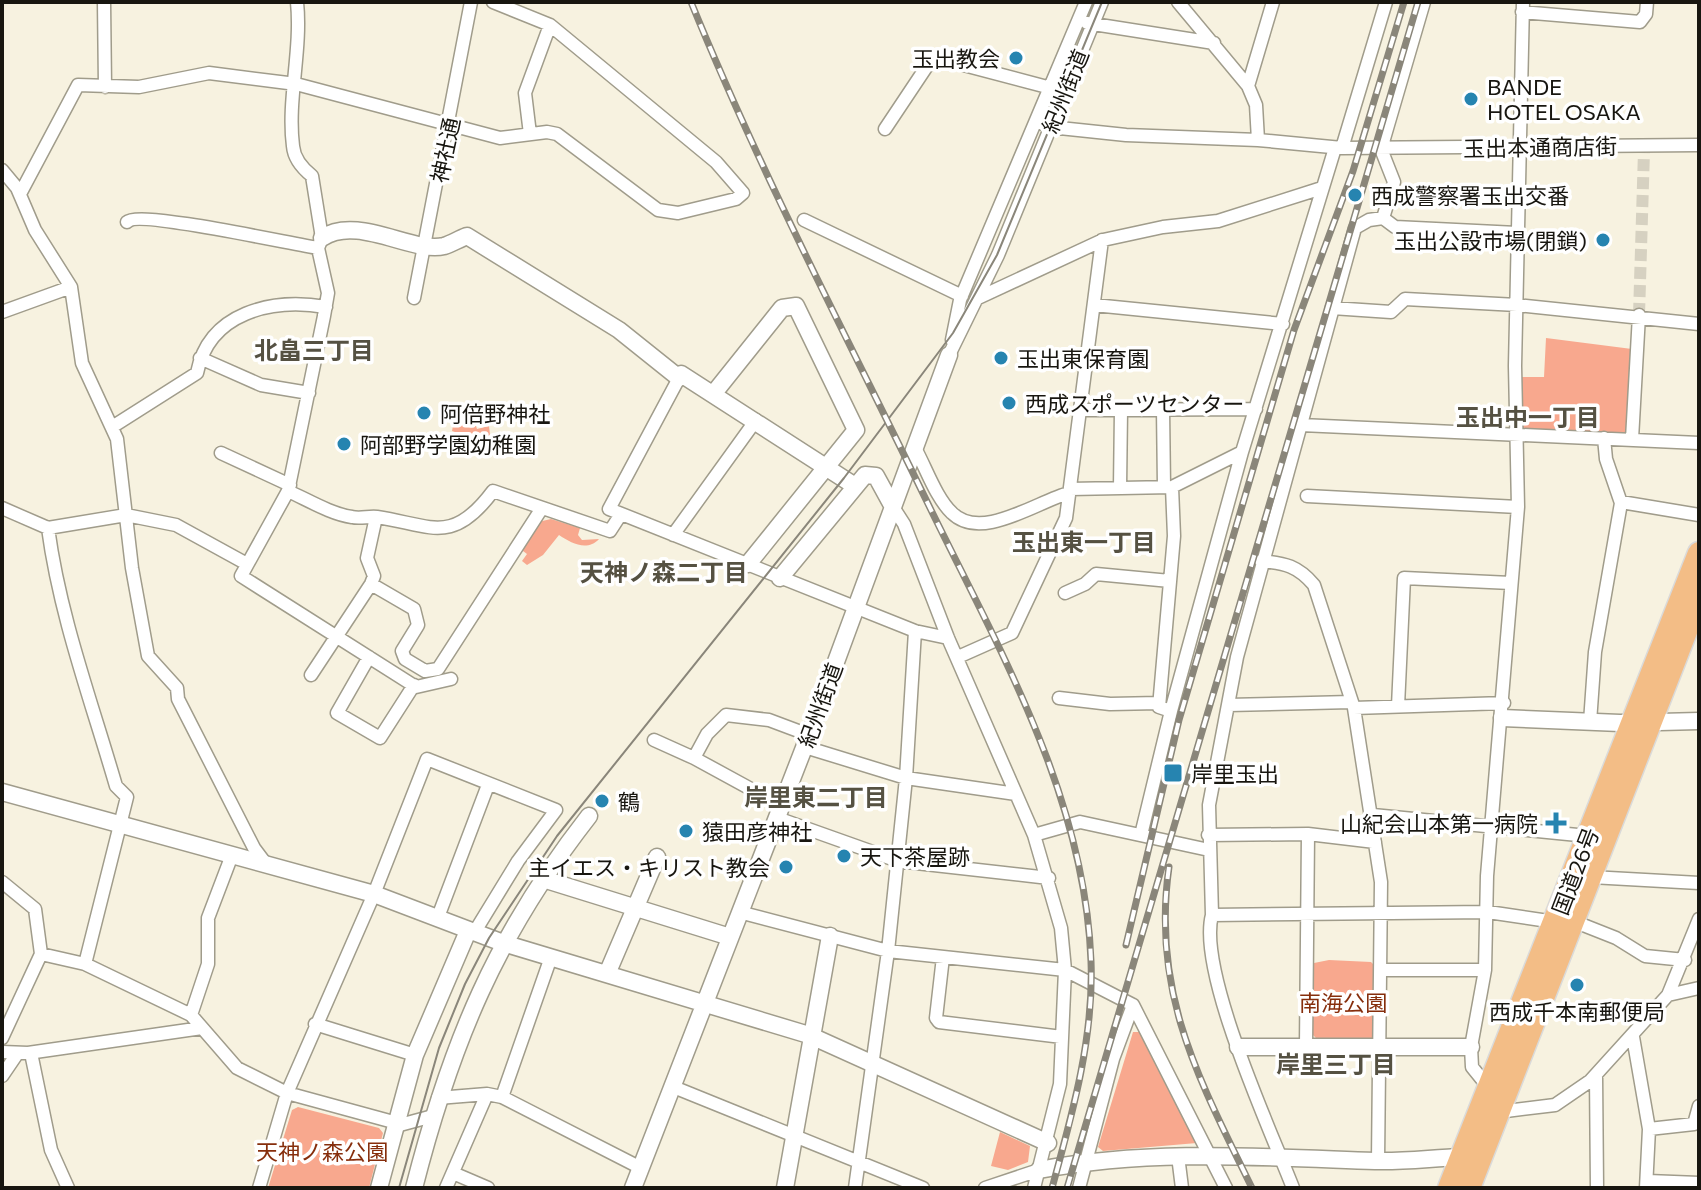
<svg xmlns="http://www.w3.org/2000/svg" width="1701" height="1190" viewBox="0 0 1701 1190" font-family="Commissioner,'Noto Sans JP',sans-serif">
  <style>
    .green { fill: #f8a88e }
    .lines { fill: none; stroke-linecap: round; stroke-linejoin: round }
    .street-tunnel { stroke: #d6d1c1; stroke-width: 12; stroke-dasharray: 12 6; stroke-linecap: butt }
    .street-casing { stroke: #a09c8b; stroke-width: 15 }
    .secondary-casing { stroke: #a09c8b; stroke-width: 19 }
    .highway-casing { stroke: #dadad9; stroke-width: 25 }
    .street { stroke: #fff; stroke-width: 12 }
    .secondary { stroke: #fff; stroke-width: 16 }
    .highway { stroke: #f3bd86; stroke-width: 22 }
    .tram { stroke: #8a867a; stroke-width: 2 }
    .rail-casing { stroke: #8a867a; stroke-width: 7 }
    .rail { stroke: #fff; stroke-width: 4; stroke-dasharray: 12; stroke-linecap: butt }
    .poi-dot { fill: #2684b0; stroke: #fff; stroke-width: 3 }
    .labels { text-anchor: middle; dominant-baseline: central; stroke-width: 7; stroke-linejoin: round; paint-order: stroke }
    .poi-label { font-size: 22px; fill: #181610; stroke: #fff; text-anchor: start }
    .street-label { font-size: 22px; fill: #181610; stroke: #fff }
    .park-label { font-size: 22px; fill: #862e0c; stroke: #fff }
    .neighbourhood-label { font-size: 24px; font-weight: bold; fill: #555142; stroke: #fff }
  </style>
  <rect width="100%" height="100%" fill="#f7f2e0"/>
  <path class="green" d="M1546,338L1632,349L1628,437L1523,432L1519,428V377H1544Z
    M456,410L471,412L477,429L489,426L491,444L452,431Z
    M551,519L580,528L578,535L582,540L599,539C587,552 571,543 559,535L543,555L527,565L522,561L527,554L519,548L538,522Z
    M1329,960L1371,962L1375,966L1374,1037L1370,1040L1317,1039L1312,1034L1314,963Z
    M1133,1032H1141L1197,1143L1103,1151L1098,1147Z
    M298,1107L379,1128L383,1133L369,1188H268L292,1110Z
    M1000,1132L1030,1146L1028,1162L1008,1170L991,1166Z"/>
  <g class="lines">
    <path class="street-tunnel" d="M1639,315L1644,151"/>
    <g class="street-casing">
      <path id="street" d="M104,2L105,87
        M297,2C302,50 287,100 293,146C294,159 302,168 312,176L322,238L318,248L328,293L324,316L288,491L241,576L416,687L451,679
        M1178,2L1248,86L1256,105L1258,140
        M1522,12L1640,22L1646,14L1647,2
        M1087,23L1214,43
        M1248,86L1273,2
        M1037,121L1050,127L1126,135L1258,140L1342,148L1699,145
        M885,129L929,63L937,58L1051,88
        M530,134L525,93L550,25
        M1342,148L1386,2
        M2,170L17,188L35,230L71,287L82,363L117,439L132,568L148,656L177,688L178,699L254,848L266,864
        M20,194L78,85L139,87L209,73L296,84L500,138L547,132L557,134L658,210L678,213L736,199L743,193L716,162L550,25L493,2
        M1383,218L1394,182L1381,149L1424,2
        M804,220L962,296
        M127,222C139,210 291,244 318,248
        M414,298L471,2
        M978,298L1103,240L1163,227L1218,221L1322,188
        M1094,305L1283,324
        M1332,308L1391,312L1405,299L1517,305L1699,324
        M2,312L71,287
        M952,340L960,300L1086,2
        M949,355L998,255L1102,2
        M200,358L261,385L309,393
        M679,378L609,509L915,631L948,638
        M1163,409L1164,487
        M1080,410L1256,409
        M1301,425L1699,443
        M112,427L197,373C209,312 272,298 326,307
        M1632,439L1639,315
        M915,448C926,468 936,498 952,513C981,542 1038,501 1069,493
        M221,453L290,485
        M1120,488L1121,410
        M1070,489L1172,487L1242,452
        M288,491C308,500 331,514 352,517C360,519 369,516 377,517C431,525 452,546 493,491L610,531L621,514
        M1307,496L1518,507
        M1621,502L1699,515
        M893,507L904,524L948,638L1034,835L1061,928L1065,970L1060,1084L1034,1188
        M2,508L48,528L126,515L176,525L247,564
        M376,517L367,558L374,576L371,584L414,609L418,625L402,651L405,659L425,671L438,669L542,508
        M48,528C60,617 91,700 116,786L127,797L85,964
        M673,535L756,420
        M1261,561C1285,563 1298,566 1314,585L1354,708L1381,882L1378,1161
        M1065,593L1085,584L1096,574L1170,581
        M369,657L337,713L380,738L414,685
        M958,657L1012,633L1066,518L1102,240
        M311,675L371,584
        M1059,698L1110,704L1159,703
        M1228,705L1351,702
        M1398,706L1404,578L1511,583
        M1354,708L1504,703
        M1171,711L1242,452L1335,148
        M1590,722L1595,652L1621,503L1606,459L1604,438
        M654,740L694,758
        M805,747L906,778L1016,794
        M771,800L694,758L707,734L726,715L769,720L809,735
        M1373,815L1588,836
        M777,818L898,861L1049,878
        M1034,835L1080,822L1209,850
        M1141,835L1171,711L1159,707L1174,536L1172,487
        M1208,835L1308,834L1375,842
        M1591,877L1699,883
        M2,882L35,909L41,954L2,1038
        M739,912L888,951L1065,970L1133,1005L1226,1188
        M1212,915L1488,912L1555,922
        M438,917L488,785
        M1573,921L1616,938L1645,956L1685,960
        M41,954L85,964L191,1015L237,1068L287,1093L397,1123
        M943,957L936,1018L939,1022L1062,1037
        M1382,970H1485
        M1668,995L1699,919
        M191,1015L208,964V918L232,855
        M315,1024L415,1055
        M1633,1037L1649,1129L1646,1188
        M1306,1046L1308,834
        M2,1052L28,1053L202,1028
        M31,1053L51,1150L68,1188
        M1596,1075L1597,1188
        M2,1076L17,1054
        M671,1086L923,1188
        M1489,1088L1472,1067L1471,1047L1485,970L1487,876L1518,507L1515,366L1523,2
        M487,1094L502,1097L641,1168
        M502,1097L551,957
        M438,1098L487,1094L446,1188
        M1498,1112L1555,1105L1590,1081L1668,995L1699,988
        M396,1126L433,1116
        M1649,1129L1694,1124L1699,1106
        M1178,1156L1182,1188
        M453,1173L488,1188
        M1648,1181L1699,1183
        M259,1188L287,1093L374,894L427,759L556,810L518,861L474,933
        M855,1188L888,951L906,778L915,631
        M985,1188L1039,1170
        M1079,1188L1113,1059L1133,1005
        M1293,1188C1271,1131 1197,971 1212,915L1209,805L1237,657L1355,228L1369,220L1383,218L1395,227L1517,233"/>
    </g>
    <g class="secondary-casing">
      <path id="secondary" d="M322,238C357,214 413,254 444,246C451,244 459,239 467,236L619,330L679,378L681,374L855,486
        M714,393L782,308L796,306L856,430L748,564
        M780,578L865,475L876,476L893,507
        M1502,718L1620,723L1699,721
        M2,792L374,894L503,943L809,1035L1048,1143
        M543,879L730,937
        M607,974L657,857
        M1238,1047H1471
        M1039,1170C1151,1149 1262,1157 1375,1161C1404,1162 1432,1158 1461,1157
        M379,1188L415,1055L468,931
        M414,1188C451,1043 496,935 589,816
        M633,1188L809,735L949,355
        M785,1188L830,936"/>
    </g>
    <g class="highway-casing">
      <path id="highway" d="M1449,1188L1699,553
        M1469,1188L1699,598"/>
    </g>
    <use href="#street" class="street"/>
    <use href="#secondary" class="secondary"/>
    <use href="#highway" class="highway"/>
    <path class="tram" d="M399,1188L439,1048L465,984L489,938L557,836L844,478L953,333L997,255L1102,2"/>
    <g class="rail-casing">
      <path id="rail" d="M691,2C762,176 850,343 932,512C1002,655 1085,798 1091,961C1094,1038 1072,1115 1052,1188
        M1169,867C1151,993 1199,1079 1252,1188
        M1126,945L1179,720L1294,330L1353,171L1404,2
        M1067,1188L1418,2"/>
    </g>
    <use href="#rail" class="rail"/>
  </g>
  <g class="poi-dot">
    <circle cx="1016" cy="58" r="8"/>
    <circle cx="1471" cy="99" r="8"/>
    <circle cx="1355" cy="195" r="8"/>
    <circle cx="1603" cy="240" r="8"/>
    <circle cx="1001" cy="358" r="8"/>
    <circle cx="1009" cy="403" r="8"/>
    <circle cx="424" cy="413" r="8"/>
    <circle cx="344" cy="444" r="8"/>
    <rect x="1163" y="763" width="20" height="20" rx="4"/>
    <circle cx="602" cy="801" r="8"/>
    <path d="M1552 811h8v8h8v8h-8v8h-8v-8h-8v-8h8z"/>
    <circle cx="686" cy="831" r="8"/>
    <circle cx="844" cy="856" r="8"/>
    <circle cx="786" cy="867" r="8"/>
    <circle cx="1577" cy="985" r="8"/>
  </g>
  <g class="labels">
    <g class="poi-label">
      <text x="1000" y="58" text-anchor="end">玉出教会</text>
      <text x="1487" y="86">BANDE<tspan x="1487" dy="25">HOTEL OSAKA</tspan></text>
      <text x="1371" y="195">西成警察署玉出交番</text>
      <text x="1587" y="240" text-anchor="end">玉出公設市場(閉鎖)</text>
      <text x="1017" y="358">玉出東保育園</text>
      <text x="1025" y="403">西成スポーツセンター</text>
      <text x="440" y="413">阿倍野神社</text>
      <text x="360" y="444">阿部野学園幼稚園</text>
      <text x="1191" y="773">岸里玉出</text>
      <text x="618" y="801">鶴</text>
      <text x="1538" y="823" text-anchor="end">山紀会山本第一病院</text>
      <text x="702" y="831">猿田彦神社</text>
      <text x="860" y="856">天下茶屋跡</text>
      <text x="770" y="867" text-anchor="end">主イエス・キリスト教会</text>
      <text x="1577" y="1011" text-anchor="middle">西成千本南郵便局</text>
    </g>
    <g class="street-label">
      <text transform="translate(1065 91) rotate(-68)">紀州街道</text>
      <text transform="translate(1540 147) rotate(-1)">玉出本通商店街</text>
      <text transform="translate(445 150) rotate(-78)">神社通</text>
      <text transform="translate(820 705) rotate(-70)">紀州街道</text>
      <text transform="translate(1575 871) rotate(-69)">国道26号</text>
    </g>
    <g class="park-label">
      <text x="1343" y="1002">南海公園</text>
      <text x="322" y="1151">天神ノ森公園</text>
    </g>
    <g class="neighbourhood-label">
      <text x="314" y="349">北畠三丁目</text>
      <text x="1528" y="416">玉出中一丁目</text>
      <text x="1084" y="541">玉出東一丁目</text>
      <text x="664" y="571">天神ノ森二丁目</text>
      <text x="816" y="796">岸里東二丁目</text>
      <text x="1336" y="1063">岸里三丁目</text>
    </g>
  </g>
  <rect width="1701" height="1190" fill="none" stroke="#181610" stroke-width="8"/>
</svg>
